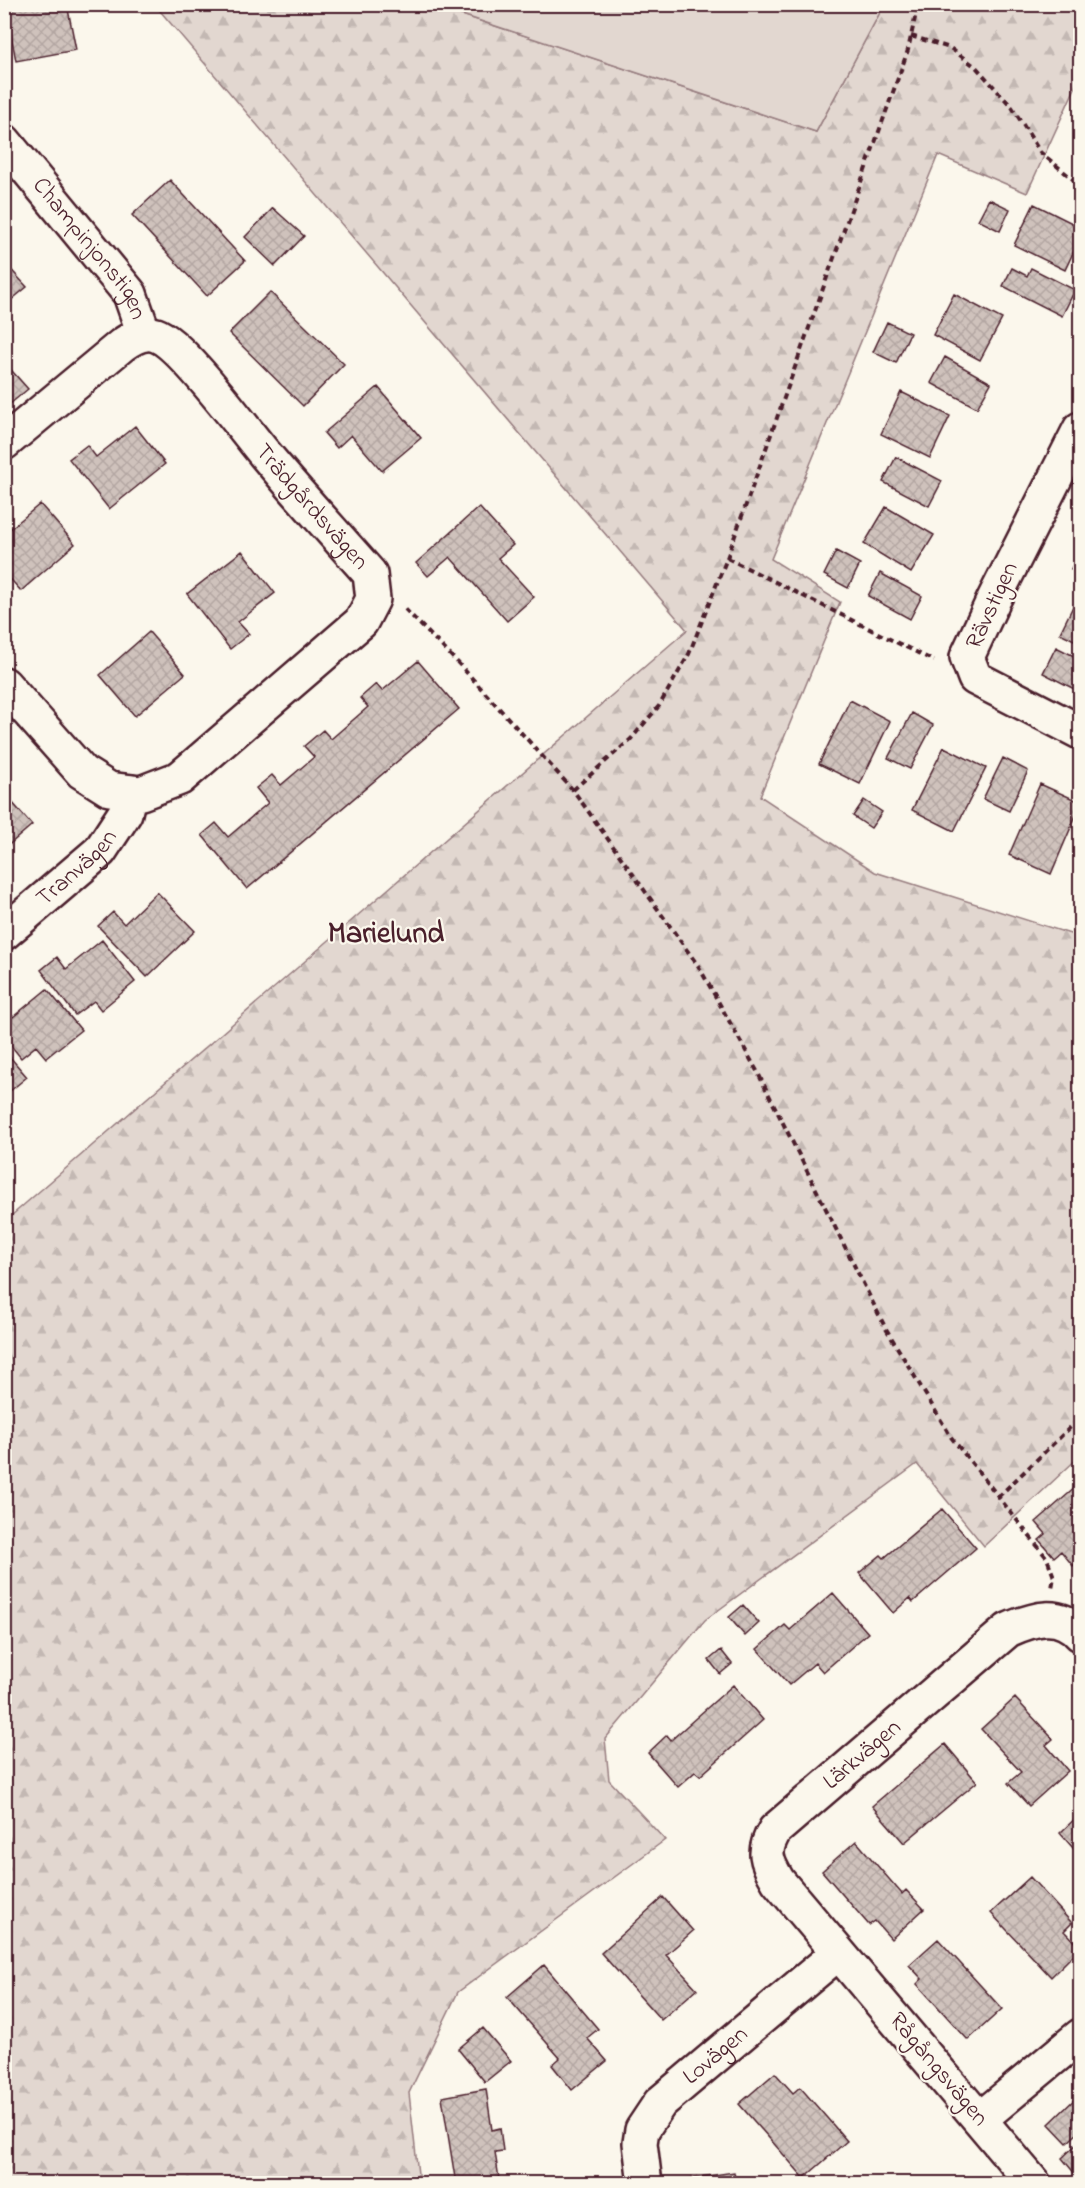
<svg xmlns="http://www.w3.org/2000/svg" width="1085" height="2188" viewBox="0 0 1085 2188" font-family="'Indie Flower',sans-serif">
  <style>
    .forest { fill: url(#forest-firs); stroke: #967b7e; stroke-width: 1.5 }
    .park { fill: #e2d7d0; stroke: #967b7e; stroke-width: 1.5 }
    .building { fill: url(#building-cross-hatch); stroke: #4a1f2b; stroke-width: 1.5 }
    .lines { fill: none; stroke-linecap: round; stroke-linejoin: round }
    .minor-casing { stroke: #4a1f2b; stroke-width: 38 }
    .path { stroke: #4a1f2b; stroke-width: 4; stroke-dasharray: 6 4.5; stroke-linecap: butt }
    .minor { stroke: #fbf7ec; stroke-width: 33 }
    .labels { text-anchor: middle; dominant-baseline: central; stroke-width: 4.5; stroke-linejoin: round; paint-order: stroke }
    .street-label { font-size: 24px; fill: #4a1f2b; stroke: #fbf7ec }
    .district-label { font-size: 30px; font-weight: bold; fill: #4a1f2b; stroke: #fbf7ec }
  </style>
  <defs>
    <pattern id="forest-firs" width="22" height="20" patternUnits="userSpaceOnUse" patternTransform="scale(1.5)"><rect width="22" height="20" fill="#e2d7d0"/><path d="M5 1l3.5 6h-7zM16 11l3.5 6h-7z" fill="#c3b8b3"/></pattern>
    <pattern id="building-cross-hatch" width="8" height="8" patternUnits="userSpaceOnUse" patternTransform="scale(1.5)"><rect width="8" height="8" fill="#cfc2bc"/><path d="M0 0l8 8M0 8l8-8" fill="none" stroke="#b3a6a2"/></pattern>
  </defs>
  <rect width="100%" height="100%" fill="#fbf7ec"/>
  <filter id="ink" filterUnits="userSpaceOnUse"><feTurbulence type="fractalNoise" baseFrequency=".0167" numOctaves="2"/><feDisplacementMap in="SourceGraphic" scale="12" xChannelSelector="R" yChannelSelector="G"/><feConvolveMatrix kernelMatrix="1 2 1 2 8 2 1 2 1" color-interpolation-filters="sRGB"/></filter>
  <g filter="url(#ink)">
    <path class="forest" d="M155,5H432L816,132L884,5H1080V77L1027,193L938,155L771,559L840,602L760,796L875,872L1080,937V1456L984,1546L917,1464L705,1620L605,1739L609,1780L665,1840L458,1992L409,2093L419,2183H5L4,1222L687,630Z"/>
    <path class="park" d="M432,5H884L816,132Z"/>
    <path class="building" d="M5,4H67L76,50L16,61Z
      M170,180L245,261L207,296L132,215Z
      M989,199L1010,209L1000,231L978,220Z
      M1034,204L1080,227V238L1065,270L1014,245Z
      M273,208L304,236L275,266L245,237Z
      M4,262L27,287L4,306Z
      M1012,268L1027,276L1031,268L1075,290L1062,316L1003,286Z
      M270,292L344,364L303,406L229,333Z
      M954,294L1002,319L980,360L933,335Z
      M887,322L910,333L896,363L873,352Z
      M945,357L991,383L977,408L931,383Z
      M4,362L28,389L4,409Z
      M378,387L421,438L382,471L351,435L337,448L324,433Z
      M901,392L950,416L930,458L881,434Z
      M135,426L165,464L109,509L69,459L87,445L96,457Z
      M896,457L942,481L929,506L883,482Z
      M40,504L75,544L21,591L4,572V534Z
      M479,507L513,545L498,558L534,597L507,621L450,557L428,576L416,563Z
      M886,507L934,535L911,573L864,544Z
      M242,551L275,593L238,622L249,634L230,649L187,594Z
      M836,551L860,564L848,588L824,575Z
      M1080,551V574L1071,569Z
      M880,573L922,596L910,619L868,596Z
      M1080,592V643L1060,633Z
      M149,632L185,674L135,716L100,675Z
      M1056,647L1080,659V692L1043,673Z
      M418,661L459,709L247,889L202,835L216,823L228,837L268,803L256,788L272,775L281,785L314,757L304,746L323,730L331,739L368,707L360,698L376,684L382,691Z
      M850,700L890,721L860,784L819,764Z
      M912,713L933,725L910,769L888,758Z
      M944,747L986,768L954,831L912,810Z
      M1003,758L1028,771L1009,811L983,799Z
      M1040,784L1080,802V806L1051,874L1009,855Z
      M4,793L32,825L4,849Z
      M864,800L882,812L871,828L853,816Z
      M157,892L195,931L147,977L98,926L113,912L124,924Z
      M102,940L135,982L101,1010L94,1001L75,1015L41,970L57,957L66,969Z
      M47,989L81,1030L46,1058L36,1046L21,1058L4,1037V1006L13,1017Z
      M4,1050L27,1077L4,1096Z
      M1076,1487L1080,1492V1559L1073,1566L1061,1551L1054,1557L1039,1540L1046,1534L1036,1522Z
      M942,1509L976,1548L913,1602L910,1598L893,1613L859,1573L881,1555L884,1558Z
      M833,1593L868,1633L823,1672L815,1663L789,1685L757,1649L785,1625L790,1630Z
      M743,1605L759,1623L745,1636L729,1617Z
      M721,1650L732,1664L720,1674L709,1660Z
      M733,1685L763,1720L700,1776L695,1772L678,1787L648,1753L667,1735L671,1740Z
      M1015,1698L1053,1739L1046,1745L1068,1771L1029,1806L1008,1783L1021,1772L981,1729Z
      M945,1744L977,1782L904,1843L872,1806Z
      M1080,1814V1856L1060,1833Z
      M856,1841L902,1894L906,1890L924,1909L891,1939L875,1921L869,1925L822,1871Z
      M1030,1877L1072,1923L1064,1931L1080,1948L1051,1977L991,1913Z
      M663,1897L693,1931L666,1955L697,1989L661,2020L601,1953Z
      M938,1939L1002,2009L968,2040L917,1984L922,1979L909,1965Z
      M544,1965L598,2029L587,2038L607,2061L572,2090L552,2065L560,2058L507,1997Z
      M483,2028L511,2061L485,2082L458,2049Z
      M775,2073L793,2093L800,2087L847,2141L804,2178L739,2104Z
      M486,2089L492,2130L500,2128L503,2151L495,2152L499,2179L456,2184L442,2097Z
      M1080,2094V2131L1067,2143L1049,2124Z
      M1080,2141V2180L1062,2158Z
      M734,2172L736,2184H673V2181Z"/>
    <g class="lines">
      <g class="minor-casing">
        <g id="minor">
          <path id="s1" d="M4,141L130,294L144,334"/>
          <path d="M1080,429L994,599L967,657L975,678L1080,732"/>
          <path id="s2" d="M4,443L122,345C132,338 144,331 156,335C182,344 243,428 264,453C298,494 334,533 370,574L373,599L361,622L180,778L141,793L109,789L82,772L4,684"/>
          <path id="s3" d="M4,933L100,851L125,813L130,792"/>
          <path d="M980,2119L1080,2036"/>
          <path id="s4" d="M645,2184L640,2143L642,2130L660,2103L838,1953"/>
          <path id="s5" d="M1034,2184L778,1881C766,1861 762,1851 775,1830L1008,1630C1033,1619 1059,1610 1080,1634"/>
        </g>
      </g>
      <path class="path" d="M911,36L950,48L976,67L1012,107L1040,152L1080,185
        M727,558L934,661
        M405,609L459,664L573,790L699,967L757,1071L885,1327L951,1437L1047,1558L1054,1577L1052,1588
        M573,790L631,739L659,706L689,654L727,558L908,50L918,4
        M998,1497L1080,1418"/>
      <use href="#minor" class="minor"/>
    </g>
  </g>
  <g class="labels">
    <g class="street-label">
      <text stroke="none"><textPath href="#s1" startOffset="138">Champinjonstigen</textPath></text>
      <text stroke="none"><textPath href="#s2" startOffset="423">Trädgårdsvägen</textPath></text>
      <text transform="translate(993 606) rotate(-65)">Rävstigen</text>
      <text stroke="none"><textPath href="#s3" startOffset="98">Tranvägen</textPath></text>
      <text stroke="none"><textPath href="#s5" startOffset="567">Lärkvägen</textPath></text>
      <text stroke="none"><textPath href="#s4" startOffset="160">Lovägen</textPath></text>
      <text transform="translate(938 2070) rotate(50)">Rågångsvägen</text>
    </g>
    <g class="district-label">
      <text x="386" y="935">Marielund</text>
    </g>
  </g>
  <rect width="1085" height="2188" fill="none" stroke="#fbf7ec" stroke-width="24"/>
  <rect x="12" y="12" width="1061" height="2164" fill="none" stroke="#4a1f2b" stroke-width="2" filter="url(#ink)"/>
</svg>
